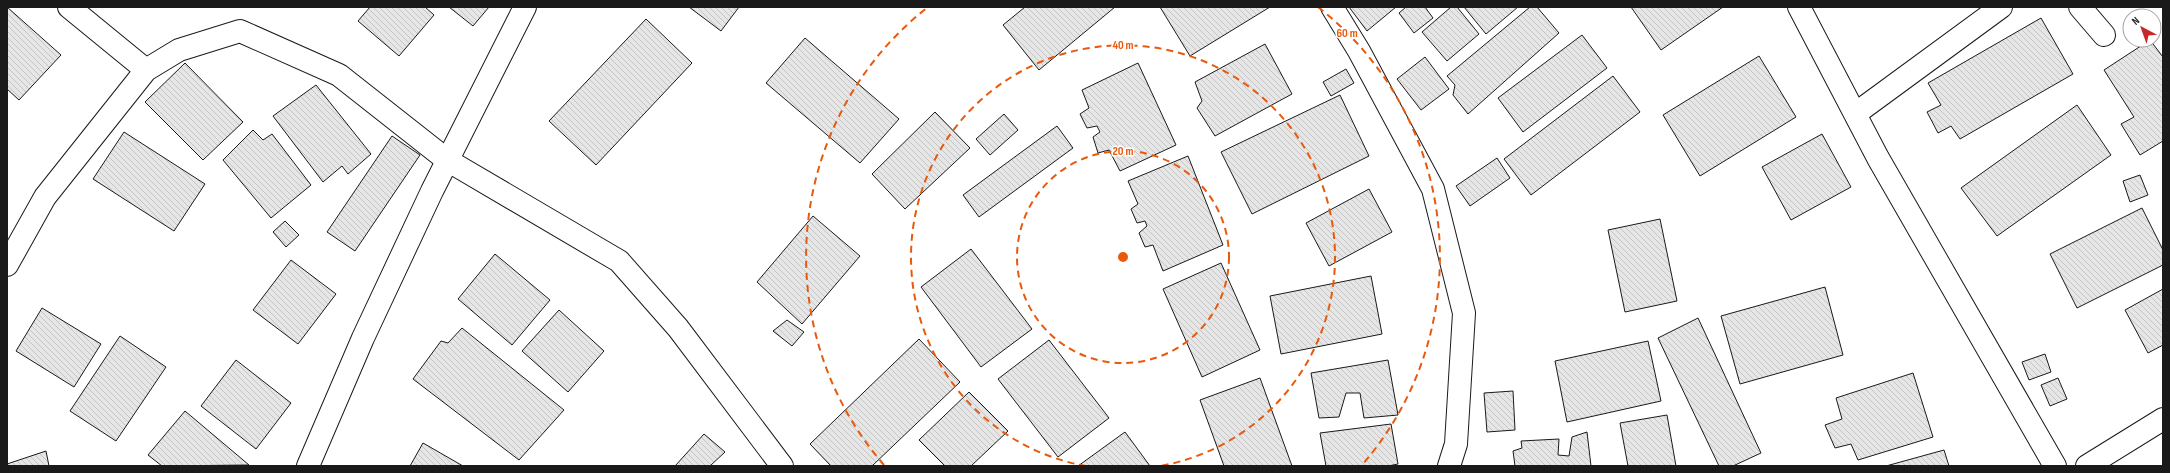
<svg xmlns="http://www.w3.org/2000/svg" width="2170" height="473" viewBox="0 0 2170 473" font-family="'Sofia Sans Condensed',sans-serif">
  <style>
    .building { fill: url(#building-back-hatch); stroke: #1a1a1a }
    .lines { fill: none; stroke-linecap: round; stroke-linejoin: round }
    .minor-casing { stroke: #1a1a1a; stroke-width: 24 }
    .tertiary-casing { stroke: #1a1a1a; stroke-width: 24 }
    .minor { stroke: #fff; stroke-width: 22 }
    .tertiary { stroke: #fff; stroke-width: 22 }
    .ring { fill: none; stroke: #e8590c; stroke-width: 2; stroke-dasharray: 7 5 }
    .centre { fill: #e8590c; stroke: #fff; stroke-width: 2 }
    .ring-label { font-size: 12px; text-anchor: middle; font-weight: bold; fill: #e8590c; stroke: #fff; stroke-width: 3; stroke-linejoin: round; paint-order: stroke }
  </style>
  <defs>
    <pattern id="building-back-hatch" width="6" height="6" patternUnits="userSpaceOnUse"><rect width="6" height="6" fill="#e6e6e6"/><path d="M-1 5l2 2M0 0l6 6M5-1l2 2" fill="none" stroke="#c5c5c5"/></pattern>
  </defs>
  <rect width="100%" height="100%" fill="#fff"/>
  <path class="building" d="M7,7L61,55L19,100L7,89Z
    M370,7H425L434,15L399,56L358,21Z
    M449,7H489L473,26Z
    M689,7H739L721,31Z
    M1025,7H1115L1039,70L1003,25Z
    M1160,7H1270L1190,56Z
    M1349,7H1396L1367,31Z
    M1406,7H1425L1433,18L1414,33L1399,13Z
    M1451,7H1457L1479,34L1447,61L1422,32Z
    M1464,7H1518L1486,34Z
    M1530,7H1537L1559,33L1468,114L1453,95L1455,85L1447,76Z
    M1631,7H1723L1661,50Z
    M2041,18L2073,74L1960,139L1951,126L1938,133L1927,112L1941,105L1928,83Z
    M646,19L692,63L596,165L549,121Z
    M1582,35L1607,68L1523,132L1498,98Z
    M805,38L899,119L860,163L766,83Z
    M2150,40L2163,57V141L2140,155L2121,124L2134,117L2104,70Z
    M1265,44L1292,94L1215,136L1197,108L1202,101L1195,82Z
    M1759,56L1796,117L1700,176L1663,115Z
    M1425,57L1449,89L1421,110L1397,79Z
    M185,63L243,122L203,160L145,102Z
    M1138,63L1176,145L1120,171L1109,150L1098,153L1093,137L1100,132L1097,126L1087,128L1080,114L1089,108L1082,90Z
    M1346,69L1354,83L1331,96L1323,82Z
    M1613,76L1640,112L1531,195L1504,159Z
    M316,85L371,154L348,174L342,166L323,182L273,116Z
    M1340,95L1369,156L1252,214L1221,152Z
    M2077,105L2111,155L1997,236L1961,188Z
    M935,112L970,148L905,209L872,174Z
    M1004,114L1018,130L990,155L976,139Z
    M1057,126L1073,148L979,217L963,195Z
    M253,130L263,140L272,134L311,185L271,218L223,160Z
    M124,132L205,184L174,231L93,179Z
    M1822,134L1851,187L1791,220L1762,167Z
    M392,136L420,155L355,251L327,232Z
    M1188,156L1223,245L1163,271L1153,245L1145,247L1139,233L1147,226L1145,221L1137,223L1131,209L1138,204L1128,181Z
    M1497,158L1510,178L1470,206L1456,186Z
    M2140,175L2148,195L2130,202L2123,181Z
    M1369,189L1392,232L1329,266L1306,223Z
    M2142,208L2163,250V265L2077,308L2050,254Z
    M813,216L860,256L802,324L757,282Z
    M1660,219L1677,301L1625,312L1608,230Z
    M285,221L299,235L286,247L273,232Z
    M971,249L1032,329L981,367L921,287Z
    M495,254L550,300L512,345L458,299Z
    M291,260L336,294L298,344L253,310Z
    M1221,263L1260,350L1202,377L1163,289Z
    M1371,276L1382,334L1281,354L1270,296Z
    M1825,287L1843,355L1740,384L1721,316Z
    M2163,289V345L2148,353L2125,310Z
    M42,308L101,344L74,387L16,351Z
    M559,310L604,351L568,392L522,351Z
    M1698,318L1761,453L1733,466H1719L1658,338Z
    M787,320L804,332L792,346L773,331Z
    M462,328L564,410L519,460L413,379L441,341L448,343Z
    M120,336L166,367L116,441L70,411Z
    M919,339L960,382L872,466H831L810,444Z
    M1049,340L1109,418L1058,457L998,379Z
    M1648,341L1661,401L1567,422L1555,361Z
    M2045,354L2051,372L2029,380L2022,362Z
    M236,360L291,403L256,449L201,406Z
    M1388,360L1398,415L1364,418L1360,393H1346L1339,417L1319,418L1311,373Z
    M1913,373L1933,437L1858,460L1851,444L1835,448L1825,425L1842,419L1836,398Z
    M1260,378L1292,466H1224L1200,400Z
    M2058,378L2067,399L2050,406L2041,385Z
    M1513,391L1515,430L1487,432L1484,393Z
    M969,392L1008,431L971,466H945L919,440Z
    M185,411L249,465L162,466L148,455Z
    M1667,415L1676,466H1628L1620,423Z
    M1391,424L1398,464L1388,466H1326L1320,433Z
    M1125,432L1150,466H1078Z
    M1587,432L1591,466H1515L1513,451L1522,448L1521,441L1559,439L1558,455L1569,456L1572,437Z
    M704,434L725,452L710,466H675Z
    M423,443L463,466H410Z
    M1944,450L1949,466H1886Z
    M46,451L49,466H7V464Z"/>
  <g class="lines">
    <g class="minor-casing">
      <path id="minor" d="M69,7L146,70
        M1332,7L1359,51L1433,189L1464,313L1456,444L1449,466
        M1799,7L1878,158L2055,466
        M2080,7L2104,35
        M1855,114L2001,7
        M7,265L45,197L146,70L179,50L240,31L339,75L447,160L619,261L678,328L782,466
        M2087,466L2163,419"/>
    </g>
    <g class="tertiary-casing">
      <path id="tertiary" d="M308,466L363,338L432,191L525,7"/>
    </g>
    <use href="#minor" class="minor"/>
    <use href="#tertiary" class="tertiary"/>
  </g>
  <g class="ring">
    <circle cx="1123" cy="257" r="106"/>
    <path d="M1086 466A212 212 0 1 1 1160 466"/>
    <path d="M884 465A317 317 0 0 1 928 7M1318 7A317 317 0 0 1 1362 465"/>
  </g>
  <circle cx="1123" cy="257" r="6" class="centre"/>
  <g class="ring-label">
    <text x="1347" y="37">60 m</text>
    <text x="1123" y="49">40 m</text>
    <text x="1123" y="155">20 m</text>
  </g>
  <rect width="2170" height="473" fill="none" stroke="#1a1a1a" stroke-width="16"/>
  <g transform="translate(2142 28) rotate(319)"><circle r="19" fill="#ffffff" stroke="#a3a3a3"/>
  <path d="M0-3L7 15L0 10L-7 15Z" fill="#c62828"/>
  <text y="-6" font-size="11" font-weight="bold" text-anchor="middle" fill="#1a1a1a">N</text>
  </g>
</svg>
